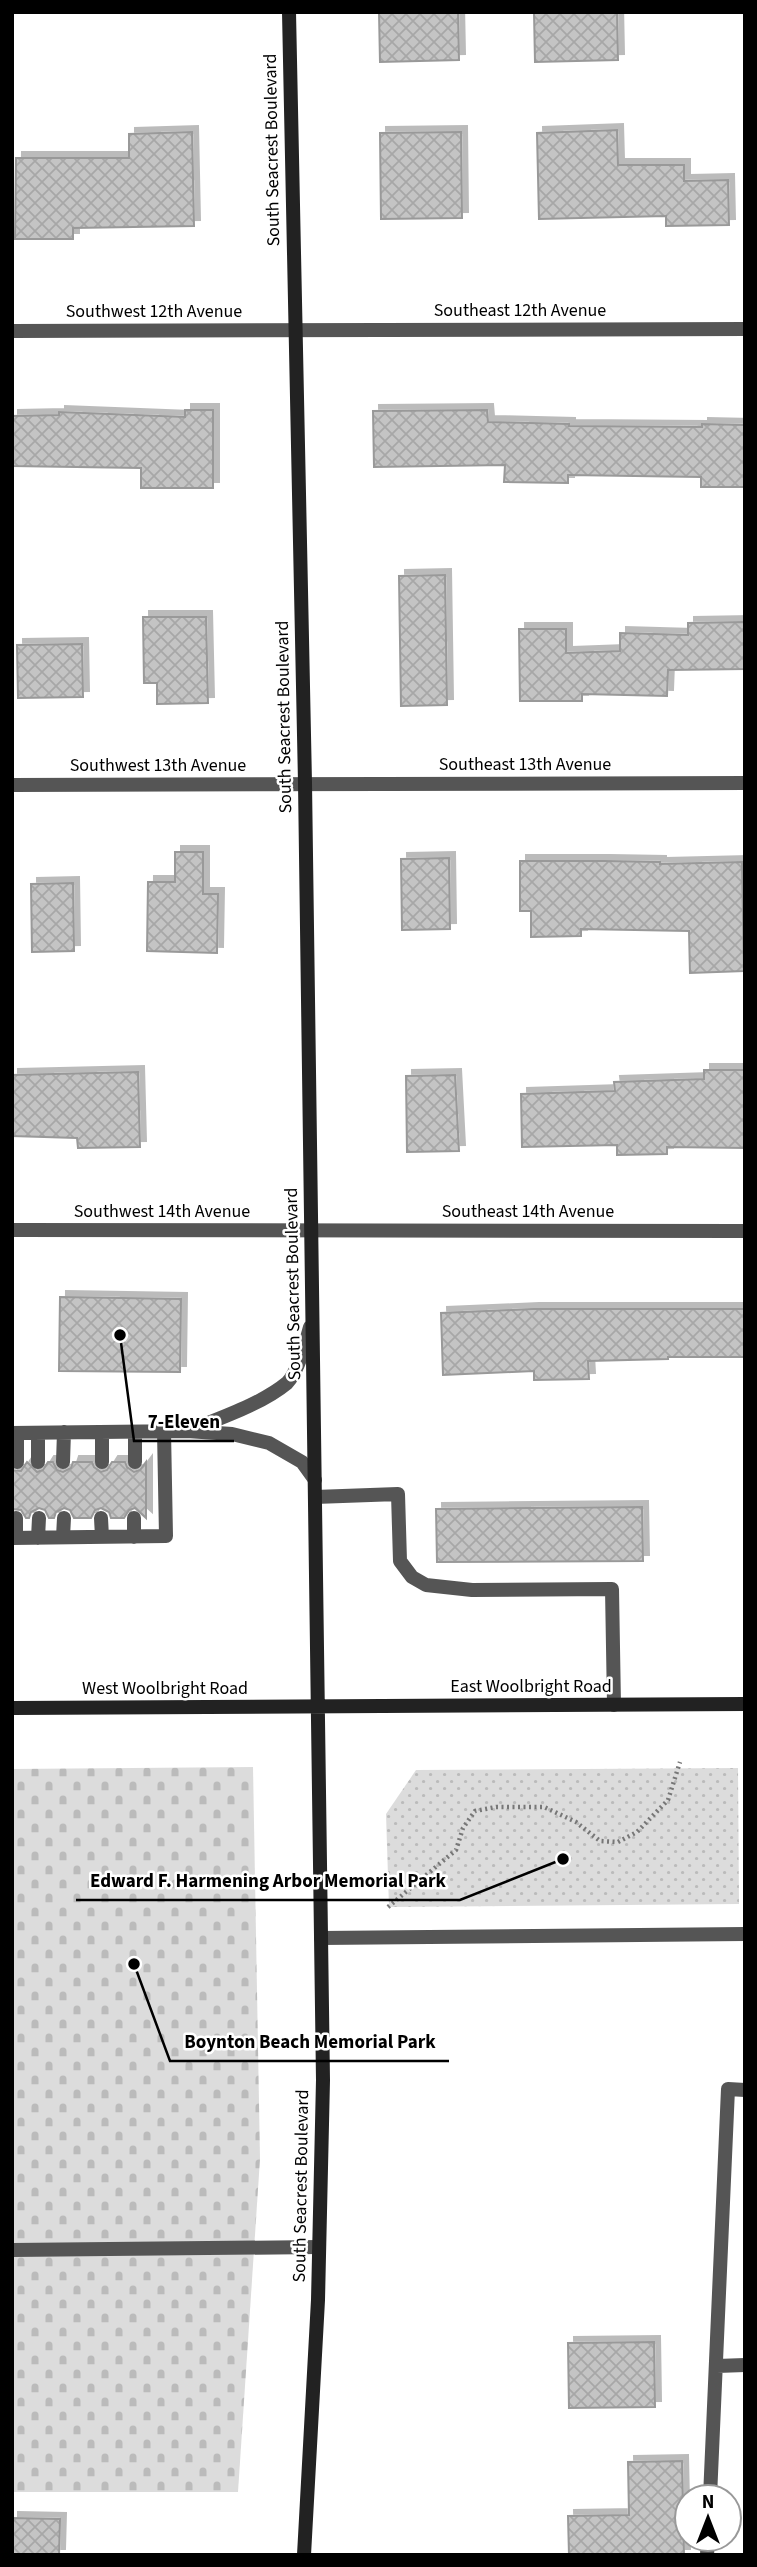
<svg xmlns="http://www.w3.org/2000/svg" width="757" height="2567" viewBox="0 0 757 2567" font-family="'Source Sans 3',sans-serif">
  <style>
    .grass { fill: url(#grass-dots) }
    .cemetery { fill: url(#cemetery-stones) }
    .building { fill: url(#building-cross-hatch); stroke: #999; stroke-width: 2; filter: url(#shadow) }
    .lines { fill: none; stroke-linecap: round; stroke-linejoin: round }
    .path { stroke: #777; stroke-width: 4.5; stroke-dasharray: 2 3.5; stroke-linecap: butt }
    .lane { stroke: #555; stroke-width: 14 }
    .street { stroke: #555; stroke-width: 14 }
    .secondary { stroke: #222; stroke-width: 14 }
    .labels { text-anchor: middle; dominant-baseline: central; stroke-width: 5; stroke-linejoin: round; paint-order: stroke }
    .street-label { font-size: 18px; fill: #000; stroke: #fff }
    .leader { fill: none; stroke: #000; stroke-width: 2.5 }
    .callout-dot { fill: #000; stroke: #fff; stroke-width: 2.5 }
    .callout-label { font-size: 19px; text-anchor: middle; font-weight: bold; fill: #000; stroke: #fff; stroke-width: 5; stroke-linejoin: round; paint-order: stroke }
  </style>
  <defs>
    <pattern id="grass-dots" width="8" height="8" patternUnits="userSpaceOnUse" patternTransform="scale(1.75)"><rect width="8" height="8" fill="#dcdcdc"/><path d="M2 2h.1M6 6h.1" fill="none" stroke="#bbb" stroke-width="1.8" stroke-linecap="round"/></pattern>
    <pattern id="cemetery-stones" width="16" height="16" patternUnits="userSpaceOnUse" patternTransform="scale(1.75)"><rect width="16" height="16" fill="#dcdcdc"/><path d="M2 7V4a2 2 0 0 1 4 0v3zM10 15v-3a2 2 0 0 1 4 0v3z" fill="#bbb"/></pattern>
    <pattern id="building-cross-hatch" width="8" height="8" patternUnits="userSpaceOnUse" patternTransform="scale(1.75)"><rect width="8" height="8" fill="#c4c4c4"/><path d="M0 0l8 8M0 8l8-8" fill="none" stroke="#a7a7a7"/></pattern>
    <filter id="shadow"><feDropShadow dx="6" dy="-6" stdDeviation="0" flood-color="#0004"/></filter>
  </defs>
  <rect width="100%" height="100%" fill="#fff"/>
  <path class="grass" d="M738,1768L739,1904L389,1907L386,1814L416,1770Z"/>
  <path class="cemetery" d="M253,1767L260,2159L238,2492H12V1769Z"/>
  <path class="building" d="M379,12H458L459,60L380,62Z
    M534,12H617L618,60L535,62Z
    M617,130L618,165H684V181L728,180L729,225L666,226V216L539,219L537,133Z
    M192,132L194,226L73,228V239H15L16,158H129V134Z
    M461,132L462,218L381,219L380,133Z
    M185,410H213V488H141V468L12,466V416L59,415V412L185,417Z
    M487,410L488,422L569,424V426L702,427V424L745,425V487H701V477L568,475V483L504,482L505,465L374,467L373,411Z
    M445,575L447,705L401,706L399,576Z
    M143,617H206L208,703L157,704V683H144Z
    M745,622V669L668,670L667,696L582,694V701H520L519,629H566V653L620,651V633L688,635V623Z
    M82,644L83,697L18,698L17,645Z
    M175,852H203V894H218L217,953L147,951L148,882H175Z
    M449,858L450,929L402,930L401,859Z
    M520,861H604L660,862V864L742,862L744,971L690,973L689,931L581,929V936L531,937V911H520Z
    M73,883L74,951L32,952L31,884Z
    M704,1070H745V1148L667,1147V1154L617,1155V1145L522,1147L521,1094L615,1091L614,1082L704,1079Z
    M138,1072L140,1147L78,1148L77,1138L12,1136V1075Z
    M455,1075L459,1151L407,1152L406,1076Z
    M60,1297L181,1299L180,1372L59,1371Z
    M533,1309H745V1357H668V1359L588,1361L589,1379L534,1380V1371L443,1375L441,1313Z
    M27,1462L37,1472L43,1470L48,1462H53L57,1470L63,1472L71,1468L73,1462H92L94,1467L101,1472L107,1470L112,1462H125L127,1467L134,1472L140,1470L146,1462V1518L135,1508L129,1510L124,1518H111L109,1512L101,1508L95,1510L91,1518H74L70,1510L64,1508L56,1512L54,1518H49L45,1510L39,1508L31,1512L29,1518H26L21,1510L12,1509V1470L21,1471Z
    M642,1507L643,1561L437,1562L436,1509Z
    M654,2342L655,2407L569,2408L568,2343Z
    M682,2461L684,2555H569L568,2516L629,2515L628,2462Z
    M12,2518L60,2519L59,2555H12Z"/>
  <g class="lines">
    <path class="path" d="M388,1907L456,1850L463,1828L475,1811L496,1807H544L576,1822L600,1841L618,1842L637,1832L668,1800L680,1762"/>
    <path class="lane" d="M193,1429C223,1417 263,1403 287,1383C298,1372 306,1342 310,1327
      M102,1432V1462
      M135,1432V1462
      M12,1433L187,1431L232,1434L269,1443L302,1462L315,1480
      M17,1433V1462
      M38,1433V1462
      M63,1462L64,1432
      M315,1497L398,1494L400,1561L412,1577L426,1585L472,1590L612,1589L614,1705
      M101,1518L102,1537
      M134,1518V1537
      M63,1537L64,1518
      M12,1538L166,1536L164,1431
      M16,1538V1518
      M38,1538L39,1518
      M321,1938L745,1934
      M12,2250L319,2247
      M717,2366L745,2365
      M710,2497L728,2089L745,2090
      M707,2555L708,2539"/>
    <path class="street" d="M12,331L745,329
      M12,785L745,783
      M12,1230L745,1231"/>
    <path class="secondary" d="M289,12L305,783L323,2080L318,2300L304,2555
      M12,1708L745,1704"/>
  </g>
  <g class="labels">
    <g class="street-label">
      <text transform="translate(272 150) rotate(-91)">South Seacrest Boulevard</text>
      <text x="520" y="310">Southeast 12th Avenue</text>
      <text x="154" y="311">Southwest 12th Avenue</text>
      <text transform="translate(284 717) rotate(-91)">South Seacrest Boulevard</text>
      <text x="525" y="764">Southeast 13th Avenue</text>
      <text x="158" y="765">Southwest 13th Avenue</text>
      <text x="162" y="1211">Southwest 14th Avenue</text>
      <text x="528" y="1211">Southeast 14th Avenue</text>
      <text transform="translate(293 1284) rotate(-91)">South Seacrest Boulevard</text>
      <text x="531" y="1686">East Woolbright Road</text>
      <text x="165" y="1688">West Woolbright Road</text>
      <text transform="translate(301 2186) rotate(-89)">South Seacrest Boulevard</text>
    </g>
  </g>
  <path class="leader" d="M120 1335L134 1441H234M563 1859L460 1900H76M134 1964L170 2061H449"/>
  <g class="callout-dot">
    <circle cx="120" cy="1335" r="7"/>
    <circle cx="563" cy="1859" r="7"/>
    <circle cx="134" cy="1964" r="7"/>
  </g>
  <g class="callout-label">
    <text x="184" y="1428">7-Eleven</text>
    <text x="268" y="1887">Edward F. Harmening Arbor Memorial Park</text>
    <text x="310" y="2048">Boynton Beach Memorial Park</text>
  </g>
  <rect width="757" height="2567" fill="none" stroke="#000000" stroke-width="28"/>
  <g transform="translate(708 2518)"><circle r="33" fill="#ffffff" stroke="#999999" stroke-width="2"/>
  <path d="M0-5L12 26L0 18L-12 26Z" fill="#000000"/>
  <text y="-10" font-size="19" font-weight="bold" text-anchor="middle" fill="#000000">N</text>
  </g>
</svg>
